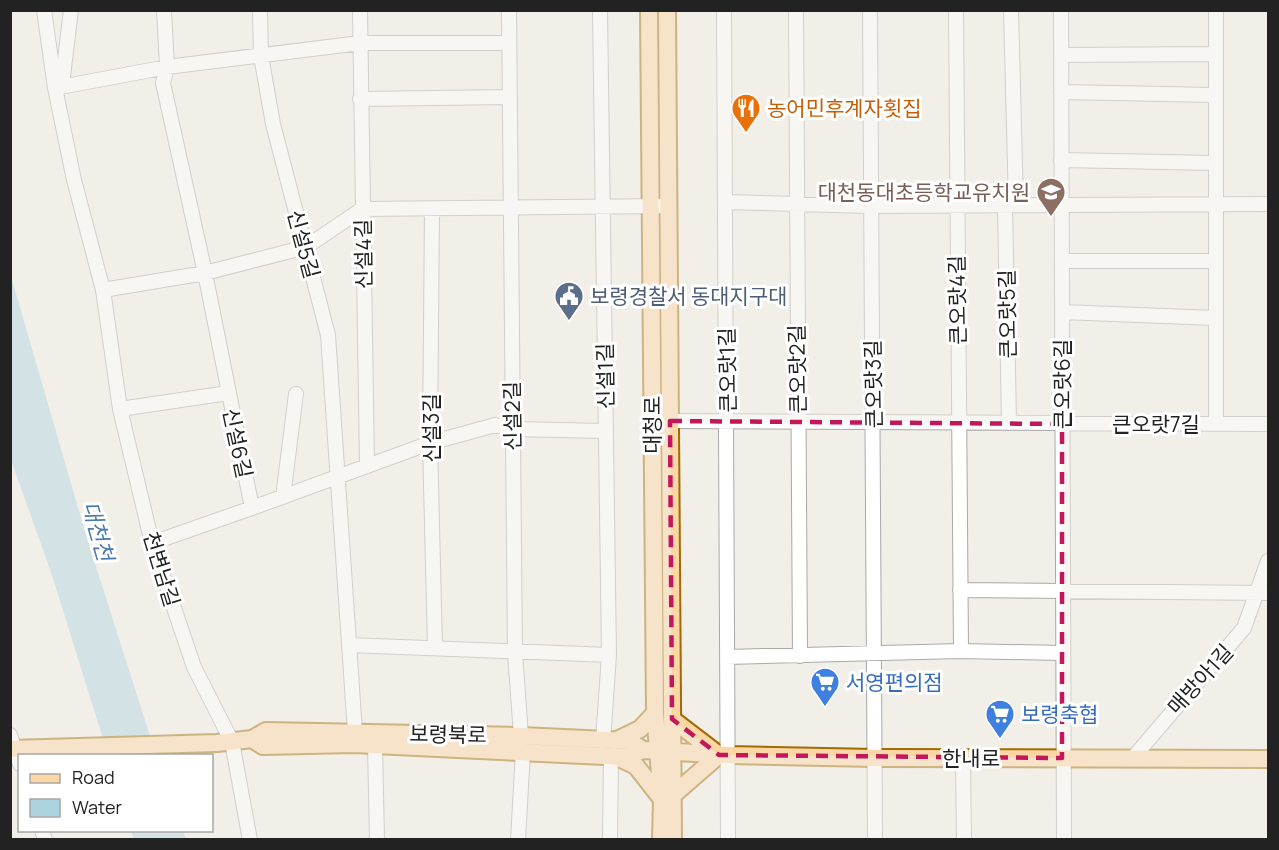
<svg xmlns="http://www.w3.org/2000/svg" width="1279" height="850" viewBox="0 0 1279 850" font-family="Manrope,'Noto Sans KR',sans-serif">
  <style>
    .water { fill: #aad3df }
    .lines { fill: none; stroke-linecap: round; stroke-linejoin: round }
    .minor-casing { stroke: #a9a9a9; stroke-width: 16 }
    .major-casing { stroke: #a06b00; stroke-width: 20 }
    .minor { stroke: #fff; stroke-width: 14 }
    .major { stroke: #fcd6a4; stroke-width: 16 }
    .marked { fill: none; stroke: #c2185b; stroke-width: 4.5; stroke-dasharray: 12 8; stroke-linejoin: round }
    .labels { text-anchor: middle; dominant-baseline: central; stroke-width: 6; stroke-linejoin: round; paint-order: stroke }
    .food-label { font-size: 21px; fill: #c56008; stroke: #fff; text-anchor: start }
    .education-label { font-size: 21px; fill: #785e54; stroke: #fff; text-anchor: end }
    .street-label { font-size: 21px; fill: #222; stroke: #fff }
    .service-label { font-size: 21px; fill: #4e5e75; stroke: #fff; text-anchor: start }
    .shop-label { font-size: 21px; fill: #366cbe; stroke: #fff; text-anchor: start }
    .water-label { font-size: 22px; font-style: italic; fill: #4a7aab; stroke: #fff }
  </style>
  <rect width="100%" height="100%" fill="#f2efe9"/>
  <path class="water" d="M10,273L86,535L156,755H108L52,575L11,460Z
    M131,831H183L186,839H134Z"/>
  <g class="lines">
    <g class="minor-casing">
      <path id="minor" d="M44,10L55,88L74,180L103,290L120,409L152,543L194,667L232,742L250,840
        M260,10L261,56L273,124L328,335L355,732
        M360,10L367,466
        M509,10L515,653L521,736
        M600,10L609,655L603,741
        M724,10L728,840
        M796,10L800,656
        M870,10L875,840
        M956,10L961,651
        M1011,10L1016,205
        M1061,10L1064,840
        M1216,10V424
        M1061,55L1215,54
        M55,88L167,67L360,43H509
        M55,88L63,76L71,10
        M1061,92L1215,95
        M360,99L509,97
        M1061,160L1216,163
        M725,202L870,206L1268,204
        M1005,205L1009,423
        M432,209L430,443L435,647
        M1062,261H1215
        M103,290L205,273L306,247L362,209L668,206
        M1062,312L1215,318
        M120,409L228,393
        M670,421L1268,424
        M283,497L296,394
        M252,508L430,443L495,425L513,429L606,431
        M152,543L252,508L205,273L163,83L167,67L164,10
        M960,590L1268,593
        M349,645L609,655
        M727,657L961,651L1062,653
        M10,735L20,764
        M375,745L377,840
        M963,758L964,840
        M1132,759L1244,628L1268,561
        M42,830L45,840
        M518,840L523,751
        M610,840L611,756"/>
    </g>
    <g class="major-casing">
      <path id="major" d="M649,10L655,713L662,799L661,840
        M667,10L673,840
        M672,719L719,755L673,795
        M252,739L263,746L354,744L625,757L643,750L729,755L875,758L1268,759
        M615,741L640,729L655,713
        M10,749L217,743L252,739L266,731L521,736L629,741L643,750
        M617,757L636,766L661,798"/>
    </g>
    <use href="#minor" class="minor"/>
    <use href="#major" class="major"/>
  </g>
  <path d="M0 0H1279V850H0ZM670,421L1062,424V758L719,755L672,719Z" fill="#f2efe9" fill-opacity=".55" fill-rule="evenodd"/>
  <path class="marked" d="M670,421L1062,424V758L719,755L672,719Z"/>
  <defs>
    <g id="restaurant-pin" transform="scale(1.5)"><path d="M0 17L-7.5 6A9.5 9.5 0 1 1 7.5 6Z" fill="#e8710a" stroke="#fff"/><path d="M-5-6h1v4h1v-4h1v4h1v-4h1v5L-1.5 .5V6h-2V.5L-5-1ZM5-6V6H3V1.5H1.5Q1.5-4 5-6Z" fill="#fff"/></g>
    <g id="school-pin" transform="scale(1.5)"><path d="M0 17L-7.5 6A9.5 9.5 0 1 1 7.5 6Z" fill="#8d6e63" stroke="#fff"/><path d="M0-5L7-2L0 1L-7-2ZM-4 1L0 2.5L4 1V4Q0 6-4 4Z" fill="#fff"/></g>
    <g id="civic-pin" transform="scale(1.5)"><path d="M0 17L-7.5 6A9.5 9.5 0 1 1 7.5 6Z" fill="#5c6f8a" stroke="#fff"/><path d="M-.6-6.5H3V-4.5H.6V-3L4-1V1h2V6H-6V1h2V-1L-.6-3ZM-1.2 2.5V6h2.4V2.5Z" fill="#fff"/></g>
    <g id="supermarket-pin" transform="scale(1.5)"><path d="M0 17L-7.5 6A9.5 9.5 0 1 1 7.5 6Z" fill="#3f7fe0" stroke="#fff"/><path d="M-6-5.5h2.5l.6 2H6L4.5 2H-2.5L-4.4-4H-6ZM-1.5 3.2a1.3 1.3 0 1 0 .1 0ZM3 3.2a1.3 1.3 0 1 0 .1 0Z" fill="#fff"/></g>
  </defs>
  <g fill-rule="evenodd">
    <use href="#restaurant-pin" x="746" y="108"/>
    <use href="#school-pin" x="1051" y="192"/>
    <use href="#civic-pin" x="569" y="296"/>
    <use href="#supermarket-pin" x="825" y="682"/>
    <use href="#supermarket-pin" x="1000" y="714"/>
  </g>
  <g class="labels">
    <g class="food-label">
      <text x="767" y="108">농어민후계자횟집</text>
    </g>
    <g class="education-label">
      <text x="1030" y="192">대천동대초등학교유치원</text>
    </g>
    <g class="street-label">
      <text transform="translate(304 244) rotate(75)">신설5길</text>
      <text transform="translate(363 254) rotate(-91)">신설4길</text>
      <text transform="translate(957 300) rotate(-91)">큰오랏4길</text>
      <text transform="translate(1007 314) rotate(-91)">큰오랏5길</text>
      <text transform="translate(797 369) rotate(-91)">큰오랏2길</text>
      <text transform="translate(727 370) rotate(-91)">큰오랏1길</text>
      <text transform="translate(605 376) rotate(-91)">신설1길</text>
      <text transform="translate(873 384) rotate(-91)">큰오랏3길</text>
      <text transform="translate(1062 384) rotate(-90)">큰오랏6길</text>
      <text transform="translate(512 416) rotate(-91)">신설2길</text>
      <text x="1156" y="424">큰오랏7길</text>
      <text transform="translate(652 425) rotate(-90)">대청로</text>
      <text transform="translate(431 428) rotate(-90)">신설3길</text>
      <text transform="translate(238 443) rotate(78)">신설6길</text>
      <text transform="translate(162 569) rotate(73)">천변남길</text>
      <text transform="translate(1200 679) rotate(-48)">매방아1길</text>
      <text transform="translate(448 734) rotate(1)">보령북로</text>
      <text x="971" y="758">한내로</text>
    </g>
    <g class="service-label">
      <text x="590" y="296">보령경찰서 동대지구대</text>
    </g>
    <g class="shop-label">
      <text x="846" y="682">서영편의점</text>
      <text x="1021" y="714">보령축협</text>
    </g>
    <g class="water-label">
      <text transform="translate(98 531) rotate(74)">대천천</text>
    </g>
  </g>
  <rect width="1279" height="850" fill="none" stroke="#222222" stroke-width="24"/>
  <rect x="18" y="754" width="195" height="78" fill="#ffffff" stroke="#a7a7a7" stroke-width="1.5"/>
  <rect x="30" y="774" width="30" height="9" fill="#fcd6a4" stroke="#a7a7a7" stroke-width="1.5"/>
  <text x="72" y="784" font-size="18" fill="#222222">Road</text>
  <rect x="30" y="799" width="30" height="18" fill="#aad3df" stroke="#a7a7a7" stroke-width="1.5"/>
  <text x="72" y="814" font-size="18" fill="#222222">Water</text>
</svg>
